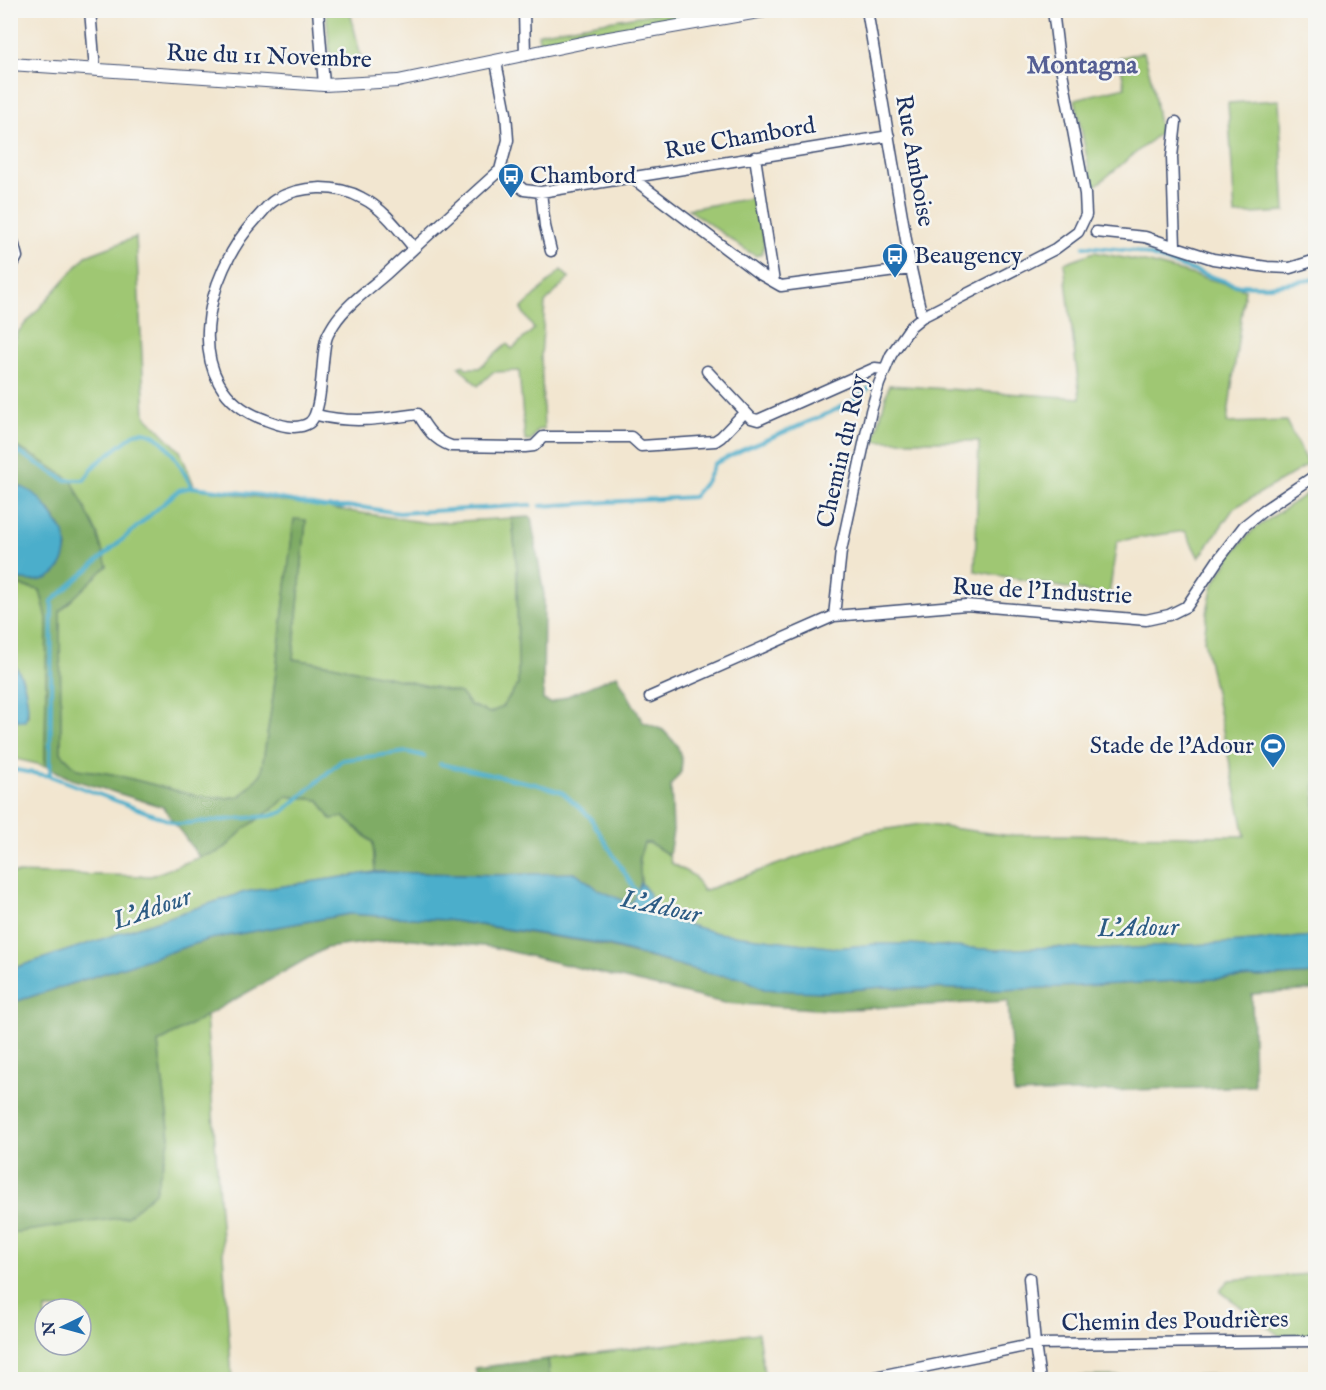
<svg xmlns="http://www.w3.org/2000/svg" width="1326" height="1390" viewBox="0 0 1326 1390" font-family="'IM FELL English',serif">
  <style>
    .green { fill: #9fc773; stroke: #5d7b68; stroke-width: 1.5; fill-rule: evenodd }
    .forest { fill: #7fac65; stroke: #4d6e62; stroke-width: 1.5 }
    .water { fill: #4caecb; stroke: #346e94; stroke-width: 1.5 }
    .lines { fill: none; stroke-linecap: round; stroke-linejoin: round }
    .stream { stroke: #4caecb; stroke-width: 4 }
    .minor-casing { stroke: #3b4a6f; stroke-width: 13 }
    .tertiary-casing { stroke: #3b4a6f; stroke-width: 14 }
    .minor { stroke: #fff; stroke-width: 10 }
    .tertiary { stroke: #fff; stroke-width: 12 }
    .labels { text-anchor: middle; dominant-baseline: central; stroke-width: 5; stroke-linejoin: round; paint-order: stroke }
    .street-label { font-size: 24px; fill: #1b2f5e; stroke: #f6f6f2 }
    .poi-label { font-size: 24px; fill: #1b2f5e; stroke: #f6f6f2; text-anchor: start }
    .neighbourhood-label { font-size: 26px; font-weight: bold; fill: #555f94; stroke: #f6f6f2 }
    .water-label { font-size: 26px; font-style: italic; fill: #2c5b84; stroke: #f6f6f2 }
  </style>
  <rect width="100%" height="100%" fill="#f6f6f2"/>
  <filter id="ink" filterUnits="userSpaceOnUse"><feTurbulence type="fractalNoise" baseFrequency=".0167" numOctaves="2"/><feDisplacementMap in="SourceGraphic" scale="12" xChannelSelector="R" yChannelSelector="G"/><feConvolveMatrix kernelMatrix="1 2 1 2 8 2 1 2 1" color-interpolation-filters="sRGB"/></filter>
  <filter id="wash" filterUnits="userSpaceOnUse"><feTurbulence type="fractalNoise" baseFrequency=".008" numOctaves="4" result="noise"/><feDisplacementMap in="SourceGraphic" scale="24" xChannelSelector="R" yChannelSelector="G"/><feGaussianBlur stdDeviation="1.35" result="paint"/><feColorMatrix in="noise" values="0 0 0 0 0 0 0 0 0 0 0 0 0 0 0 0 0 1.4 0 .05"/><feComposite in="paint" operator="in"/></filter>
  <g filter="url(#wash)">
    <rect width="100%" height="100%" fill="#f2e6d0"/>
    <path class="green" d="M674,10L722,11L546,43H542L539,41L538,34L543,32Z
      M326,11H350L362,62L331,66Z
      M1144,52L1153,86L1160,133L1093,188L1075,99L1125,87L1119,58Z
      M1279,100L1285,212L1235,215L1228,103Z
      M758,197L764,245L762,253L756,256L749,252L688,209Z
      M136,237L145,415L180,451L195,488L428,523L512,518L517,569L518,685L502,707L490,713L470,705L459,693L332,665L293,659L306,521L294,520L273,697L261,774L240,796L226,798L201,797L112,774L77,769L61,753L60,611L107,565L11,444V362L17,333L86,256Z
      M1094,252L1150,263L1245,289L1227,423L1286,421L1308,465L1234,508L1199,558L1185,531L1117,541L1109,596L975,571L979,441H874L889,385L1080,398L1064,263Z
      M561,270L569,278L545,303L541,356L544,429L538,430L531,441H525L519,371L493,372L478,386L459,367L463,365L466,368H479L507,344L512,349L534,329L521,309Z
      M1315,488V936L1229,943L1096,950L1055,947L998,950L910,944H876L836,948L717,933L664,918L651,908L649,893L641,883L639,858L644,843H650L669,855L671,863L694,876L703,891L868,832L921,824L1004,835L1245,836L1204,640L1208,607L1213,585L1232,554L1253,530Z
      M11,584L40,590L47,618L45,759L46,766L11,758V714L19,721L28,716C28,699 25,672 11,662Z
      M286,796L319,800L331,819L343,817L373,843L375,872L245,892L11,969V873L151,876L226,847L243,830L278,805Z
      M206,1015L232,1379L11,1380V1233L40,1229L170,1137L158,1043ZM45,1309H81V1345H45Z
      M1309,1274L1315,1337H1281L1220,1291L1229,1280Z
      M758,1333L765,1379H550L548,1359Z
      M1240,1375L1315,1376V1379L1046,1380L1045,1377Z"/>
    <path class="forest" d="M11,444L39,459L72,481L97,533L107,566L60,611L61,753L77,769L112,774L201,797L226,798L241,796L261,774L273,697L294,519L306,520L293,659L332,665L460,693L470,705L490,713L502,707L518,685L517,569L512,518L531,517L544,595L543,700L551,703L617,675L643,722L663,730L677,745L682,760L681,772L671,785L673,831L669,855L650,843H644L639,858L641,883L631,905L599,890L576,873L498,875L375,872L373,842L344,817L331,819L319,800L287,796L278,805L243,830L226,847L216,853L199,857L163,807L71,779L46,766L45,759L47,618L40,590L11,584L10,579L39,580L62,564L67,548L61,528L49,509L19,485L11,484Z
      M349,914L447,920L594,943L712,974L743,978L764,989L827,992L882,987L1001,990L1315,974V990L1252,994L1254,1086L1014,1094L1008,1001L830,1010L724,1003L492,947L403,938L326,948L158,1043L170,1138L155,1192L127,1217L11,1233V1003L210,939Z
      M548,1359L550,1379H478L475,1368Z"/>
    <path class="water" d="M10,484C31,487 43,500 53,517C56,523 61,527 64,533C70,549 64,570 48,578C37,583 22,580 11,578Z
      M11,662C23,671 32,707 25,721H19L11,714Z
      M375,872L498,875L576,873L599,890L631,904L641,883L649,893L651,908L664,918L717,933L836,948L876,944H910L998,950L1055,947L1096,950L1229,943L1315,936V974L1001,990L882,987L827,992L794,991L764,989L743,978L712,974L594,942L447,920L349,914L210,939L11,1003V969L245,892Z"/>
    <g class="lines">
      <path class="stream" d="M1084,246L1136,251L1236,285L1270,286L1316,279
        M10,447L65,480H84L96,464L136,433C162,425 181,468 192,487
        M540,506L693,497L707,480L714,464L742,450L829,413L853,401L870,387
        M440,764L535,784L562,792L589,816L639,896
        M10,769L50,776L178,824L270,816L283,812L342,760L407,752L424,756
        M50,776L52,601L179,490L192,487L260,495L324,507H360L399,513L531,505"/>
    </g>
  </g>
  <g filter="url(#ink)">
    <g class="lines">
      <g class="minor-casing">
        <path id="minor" d="M90,10L95,70
          M318,10L324,85
          M524,10L525,55
          M867,10L911,269L922,317
          M496,62L506,113L508,140L500,170L524,190L541,192L889,136
          M755,157L774,282
          M632,178L758,273L781,286L911,269
          M541,192L545,226L551,251
          M10,230L17,257L10,270
          M1096,232L1145,237L1213,259L1267,267L1290,268L1316,260
          M1175,246L1172,157L1176,122
          M414,248C399,230 383,208 362,198C336,184 300,185 275,200C268,204 262,213 256,219C206,272 175,389 266,420C279,425 296,431 309,423C323,414 321,359 326,340C327,335 331,329 334,324C346,305 369,289 386,274C424,239 462,204 500,170
          M707,371L751,418L758,420L875,368L884,369
          M317,415C351,424 383,419 418,414C427,429 434,440 451,446L525,447L534,446L543,437H631L641,446L715,441L721,437L745,412
          M834,616L841,551L871,411L879,384L891,355L911,326L922,317L1055,249L1078,232L1086,215L1085,194L1058,51L1053,10
          M650,697L834,616L966,605L1146,620L1169,615L1187,606L1218,560L1244,526L1264,510L1316,475
          M1029,1278L1035,1344L1040,1380
          M860,1380L1035,1344L1316,1341"/>
      </g>
      <g class="tertiary-casing">
        <path id="tertiary" d="M10,64L324,85L398,81L586,42L771,10"/>
      </g>
      <use href="#minor" class="minor"/>
      <use href="#tertiary" class="tertiary"/>
    </g>
  </g>
  <defs>
    <g id="bus-pin" transform="scale(1.35)"><path d="M0 17L-7.5 6A9.5 9.5 0 1 1 7.5 6Z" fill="#1f6fb2" stroke="#f6f6f2"/><path d="M-5-6H5V4H4V6H2V4H-2V6H-4V4H-5ZM-3.5-4V0h7V-4ZM-3.5 1.2v1.5H-2V1.2ZM2 1.2v1.5H3.5V1.2Z" fill="#fff"/></g>
    <g id="stadium-pin" transform="scale(1.35)"><path d="M0 17L-7.5 6A9.5 9.5 0 1 1 7.5 6Z" fill="#1f6fb2" stroke="#f6f6f2"/><path d="M0-5a6.5 5 0 1 0 0 10a6.5 5 0 1 0 0-10ZM-3.5-1.8h7v3.6h-7Z" fill="#fff"/></g>
  </defs>
  <g fill-rule="evenodd">
    <use href="#bus-pin" x="511" y="176"/>
    <use href="#bus-pin" x="895" y="256"/>
    <use href="#stadium-pin" x="1273" y="746"/>
  </g>
  <g class="labels">
    <g class="street-label">
      <text transform="translate(269 57) rotate(2)">Rue du 11 Novembre</text>
      <text transform="translate(740 139) rotate(-10)">Rue Chambord</text>
      <text transform="translate(914 161) rotate(80)">Rue Amboise</text>
      <text transform="translate(843 451) rotate(-77)">Chemin du Roy</text>
      <text transform="translate(1042 592) rotate(3)">Rue de l'Industrie</text>
      <text transform="translate(1175 1322) rotate(-1)">Chemin des Poudrières</text>
    </g>
    <g class="poi-label">
      <text x="530" y="176">Chambord</text>
      <text x="914" y="256">Beaugency</text>
      <text x="1254" y="746" text-anchor="end">Stade de l'Adour</text>
    </g>
    <g class="neighbourhood-label">
      <text x="1082" y="65">Montagna</text>
    </g>
    <g class="water-label">
      <text transform="translate(661 907) rotate(12)">L'Adour</text>
      <text transform="translate(152 909) rotate(-19)">L'Adour</text>
      <text transform="translate(1138 928) rotate(-1)">L'Adour</text>
    </g>
  </g>
  <rect width="1326" height="1390" fill="none" stroke="#f6f6f2" stroke-width="36"/>
  <g transform="translate(63 1327) rotate(265)"><circle r="28" fill="#f6f6f2" stroke="#9ea6b7" stroke-width="1.5"/>
  <path d="M0-4.5L10 22L0 15L-10 22Z" fill="#1f6fb2"/>
  <text y="-9" font-size="16" font-weight="bold" text-anchor="middle" fill="#1b2f5e">N</text>
  </g>
</svg>
